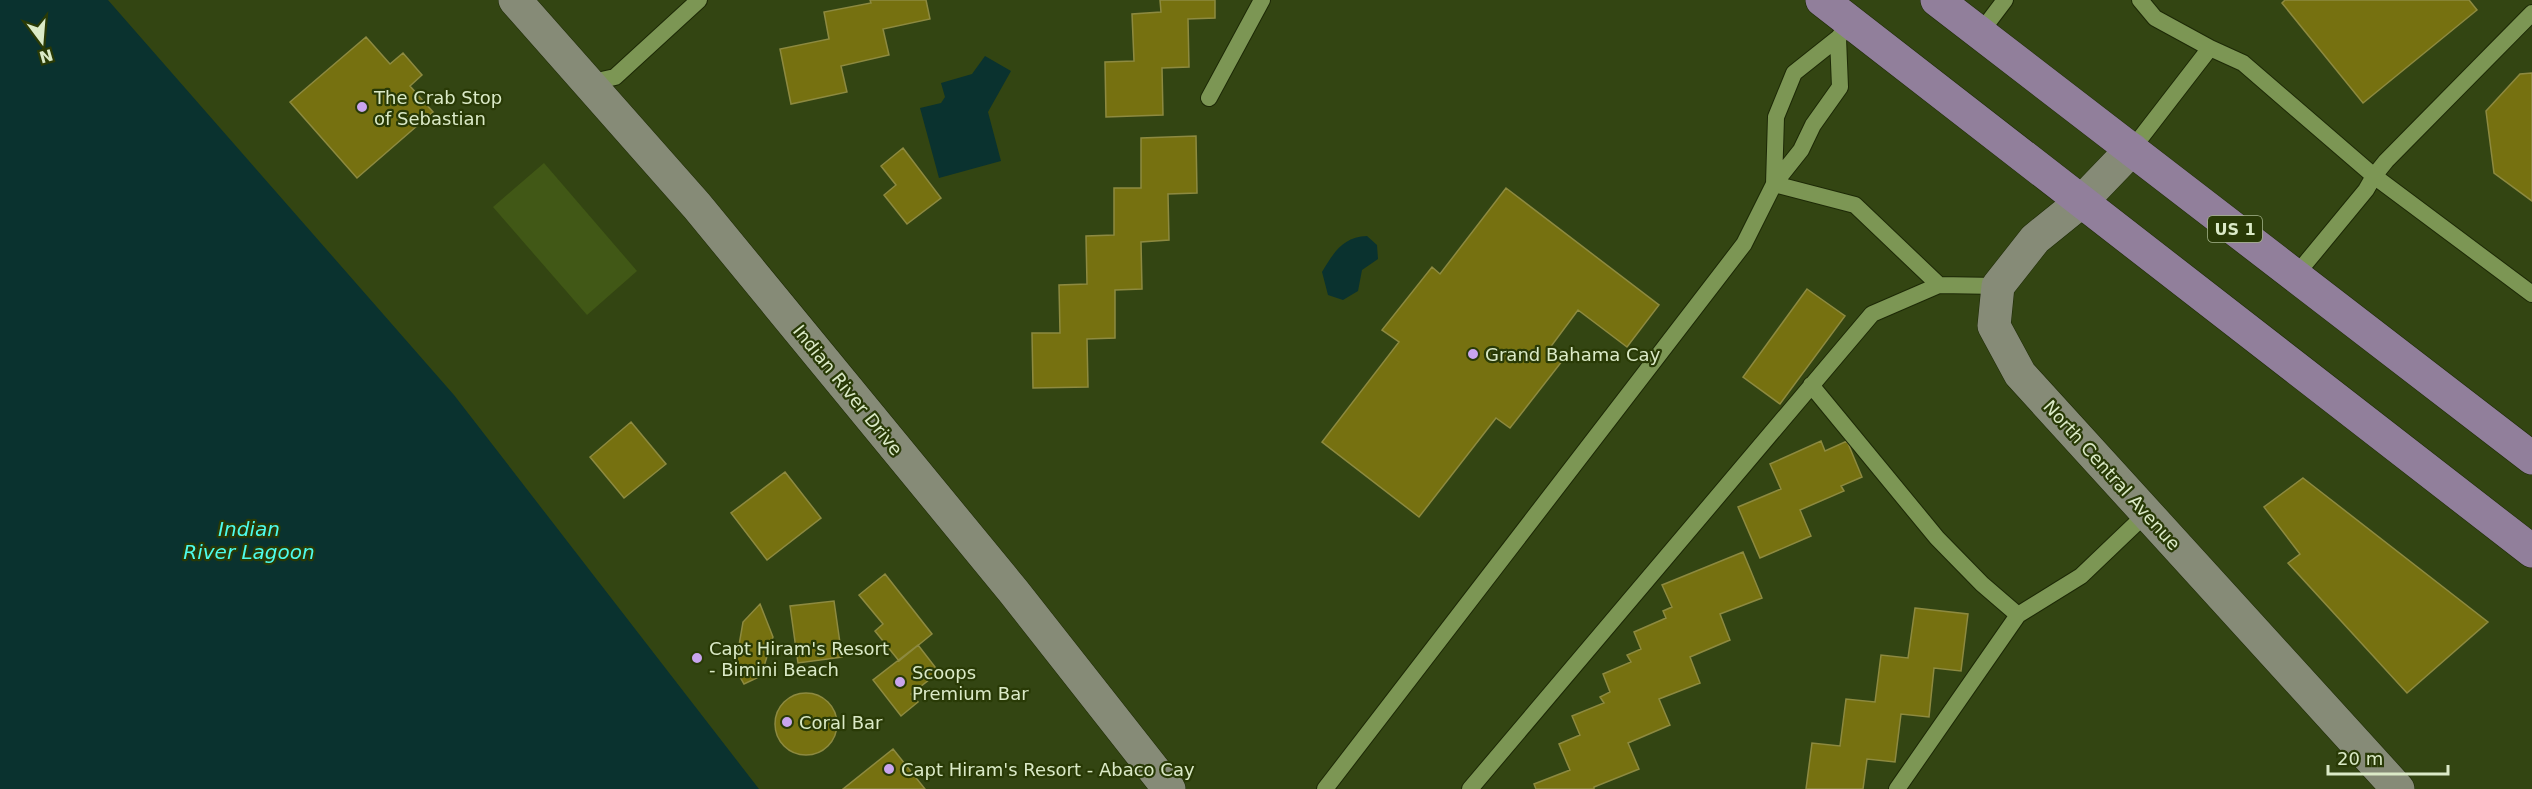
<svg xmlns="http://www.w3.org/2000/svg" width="2532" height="789" viewBox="0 0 2532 789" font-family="'DejaVu Sans',sans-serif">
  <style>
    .green { fill: #415816 }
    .water { fill: #0a322f }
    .building { fill: #767110; stroke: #8d8a40; stroke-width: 1.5 }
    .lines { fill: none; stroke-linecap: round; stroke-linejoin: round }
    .lane-casing { stroke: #1d2906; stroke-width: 18 }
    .secondary-casing { stroke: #1d2906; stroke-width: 34 }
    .primary-casing { stroke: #1d2906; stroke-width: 34 }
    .lane { stroke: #7c9654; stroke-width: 16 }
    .secondary { stroke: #868b77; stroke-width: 33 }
    .primary { stroke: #917f9b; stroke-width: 33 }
    .poi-dot { fill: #c9a5ee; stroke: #293a06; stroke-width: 2 }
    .labels { text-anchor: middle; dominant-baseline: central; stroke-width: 4.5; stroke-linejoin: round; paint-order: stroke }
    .shield { fill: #293a06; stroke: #a6b58d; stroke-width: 1.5 }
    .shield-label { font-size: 16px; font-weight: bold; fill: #dbeac7 }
    .poi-label { font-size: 18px; fill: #dbeac7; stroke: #293a06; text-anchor: start }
    .street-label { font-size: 18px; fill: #dbeac7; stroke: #293a06 }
    .water-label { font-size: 20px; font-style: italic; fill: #4dfbec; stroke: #293a06 }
  </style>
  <rect width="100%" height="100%" fill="#334512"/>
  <path class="green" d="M544,163L637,271L587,315L493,207Z"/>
  <path class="water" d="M0,0H108L454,395L759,789H0Z
    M985,56L1011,71L988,112L1001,161L939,178L920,108L941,103L945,97L941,83L972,74Z
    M1367,236L1377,245L1378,259L1362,270L1358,291L1343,300L1328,295L1322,272C1334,252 1343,237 1367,236Z"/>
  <path class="building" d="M870,0H926L930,19L883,29L889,55L841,66L847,92L791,104L780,49L829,39L824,12L871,3Z
    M1160,0H1215V18L1188,19L1189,67L1162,68L1163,115L1106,117L1105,62L1134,61L1132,14L1161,12Z
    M2285,0H2469L2477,10L2363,103L2282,3Z
    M366,37L390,64L403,53L422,75L410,86L433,112L357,178L290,102Z
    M2532,73V201L2494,173L2486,111L2520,74Z
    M1196,136L1197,193L1168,194L1169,240L1141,242L1142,289L1115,290V338L1087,339L1088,387L1033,388L1032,333H1060L1059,285L1087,284L1086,236L1114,235V188H1141V138Z
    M903,148L941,198L907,224L884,195L896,185L881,166Z
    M1506,188L1659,305L1627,347L1578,310L1549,349L1563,360L1510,428L1496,418L1419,517L1322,442L1399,342L1382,330L1432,267L1440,274Z
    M1807,289L1845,316L1780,404L1743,377Z
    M631,422L666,464L624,498L590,457Z
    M1821,441L1825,451L1847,441L1862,477L1841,486L1844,491L1800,510L1811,536L1760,558L1738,507L1781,489L1770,464Z
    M785,472L821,518L767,560L731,513Z
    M2303,478L2488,622L2407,693L2288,563L2300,554L2264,507Z
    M1743,552L1762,598L1720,614L1730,640L1690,657L1700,683L1659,699L1670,725L1628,743L1639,769L1594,787V789H1536L1534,784L1570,770L1559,744L1580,735L1572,716L1604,703L1600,697L1610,692L1603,674L1631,662L1627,655L1641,649L1634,632L1666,618L1663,611L1672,607L1662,585Z
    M885,574L932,634L899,661L875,631L883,624L859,595Z
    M834,601L842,657L798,663L790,606Z
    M760,604L773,637L761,676L744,684L735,668L743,622Z
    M1915,608L1968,614L1961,671L1934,668L1929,717L1901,714L1895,762L1867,759L1863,789H1806L1812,743L1840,746L1846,699L1875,702L1881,655L1908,658Z
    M918,645L939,672L911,694L918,702L901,716L873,680Z
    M775 724a31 31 0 1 1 62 0a31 31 0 1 1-62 0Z
    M893,749L925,789H843Z"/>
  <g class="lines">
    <g class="lane-casing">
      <path id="lane" d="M2140,0L2155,18L2210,48
        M1980,33L2005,0
        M588,83L615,77L699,0
        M1209,98L1262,0
        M2132,149L2210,48L2243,63L2374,176L2386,161L2532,13
        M1774,184L1855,205L1939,285
        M1774,184L1776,117L1794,73L1838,38L1843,32
        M2295,276L2366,190L2374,176L2532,294
        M1811,385L1937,538L1982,584L2018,615
        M1325,789L1744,244L1774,184L1801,150L1813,125L1840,87L1838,38
        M1470,789L1872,314L1939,285L1998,286
        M1897,789L2018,615L2081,576L2147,513"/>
    </g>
    <g class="secondary-casing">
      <path id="secondary" d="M515,0L697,206L1014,592L1169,789
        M2132,149L2082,201L2035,239L1998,286L1994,326L2020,374L2398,789"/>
    </g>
    <g class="primary-casing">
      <path id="primary" d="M1822,0L2532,551
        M1937,0L2532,458"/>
    </g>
    <use href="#lane" class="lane"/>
    <use href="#secondary" class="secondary"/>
    <use href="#primary" class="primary"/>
  </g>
  <g class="poi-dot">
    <circle cx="362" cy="107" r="6"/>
    <circle cx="1473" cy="354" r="6"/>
    <circle cx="697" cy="658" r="6"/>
    <circle cx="900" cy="682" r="6"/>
    <circle cx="787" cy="722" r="6"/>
    <circle cx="889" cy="769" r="6"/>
  </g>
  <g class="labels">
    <rect class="shield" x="2208" y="216" width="54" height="26" rx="4.5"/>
    <g class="shield-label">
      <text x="2235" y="229">US 1</text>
    </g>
    <g class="poi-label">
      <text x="374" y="97">The Crab Stop<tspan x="374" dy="21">of Sebastian</tspan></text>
      <text x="1485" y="354">Grand Bahama Cay</text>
      <text x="709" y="648">Capt Hiram's Resort<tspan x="709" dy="21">- Bimini Beach</tspan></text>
      <text x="912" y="672">Scoops<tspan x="912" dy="21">Premium Bar</tspan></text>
      <text x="799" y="722">Coral Bar</text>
      <text x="901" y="769">Capt Hiram's Resort - Abaco Cay</text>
    </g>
    <g class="street-label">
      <text transform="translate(848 390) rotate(51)">Indian River Drive</text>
      <text transform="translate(2112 475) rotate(48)">North Central Avenue</text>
    </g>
    <g class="water-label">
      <text x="249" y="529">Indian<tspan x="249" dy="23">River Lagoon</tspan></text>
    </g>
  </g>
  <g transform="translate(42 42) rotate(164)" stroke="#293a06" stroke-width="4.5" paint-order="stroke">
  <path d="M0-4.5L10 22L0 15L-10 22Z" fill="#dbeac7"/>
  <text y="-9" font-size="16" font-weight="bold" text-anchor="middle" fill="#dbeac7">N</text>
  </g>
  <path d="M2328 765v9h120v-9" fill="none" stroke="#dbeac7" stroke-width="3"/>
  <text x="2337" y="765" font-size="18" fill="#dbeac7" stroke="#293a06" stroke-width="4.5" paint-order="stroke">20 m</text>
</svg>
